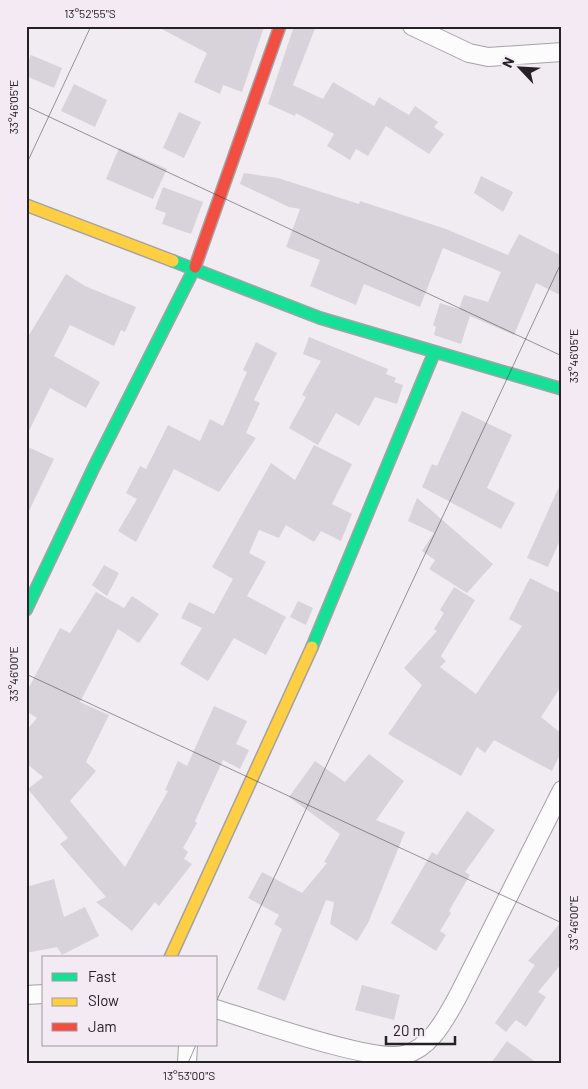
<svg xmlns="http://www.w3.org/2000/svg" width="588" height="1089" viewBox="0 0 588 1089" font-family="Barlow,sans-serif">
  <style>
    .building { fill: #d8d3db }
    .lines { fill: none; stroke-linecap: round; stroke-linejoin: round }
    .street-casing { stroke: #a5a2a5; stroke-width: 20 }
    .fast-casing { stroke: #a5a2a5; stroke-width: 14 }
    .slow-casing { stroke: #a5a2a5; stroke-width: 14 }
    .jam-casing { stroke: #a5a2a5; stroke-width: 14 }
    .street { stroke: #fdfcfd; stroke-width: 18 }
    .fast { stroke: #16e098; stroke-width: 11 }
    .slow { stroke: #ffcf43; stroke-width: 11 }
    .jam { stroke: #f24e42; stroke-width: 11 }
    .ticks { fill: none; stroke: #252226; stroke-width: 1; stroke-opacity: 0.45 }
    .neatline { fill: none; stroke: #252226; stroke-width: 2 }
    .ticks-label { font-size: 12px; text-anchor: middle; fill: #252226 }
  </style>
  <rect width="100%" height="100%" fill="#f1ecf1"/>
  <path class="building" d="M156,26H263L264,27L242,92L223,85L220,94L194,82L207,53Z
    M294,26H316L293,85L323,99L333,82L374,106L379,97L409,115L415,106L438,122L434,127L444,134L429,154L386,126L368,156L356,149L350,160L327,146L334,134L296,113L295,116L268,104Z
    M31,55L62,68L54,88L26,76V67Z
    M74,84L107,100L95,127L61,111Z
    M179,112L201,122L184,158L163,148Z
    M119,148L167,169L153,199L106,179Z
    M244,173L278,178L359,204L360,201L446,229L508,255L519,234L562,256V296L536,283L514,335L470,316L461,344L434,335L436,327L433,325L440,303L459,309L464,295L488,302L501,272L443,248L420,307L364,284L356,305L310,286L320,260L286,247L300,209L289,207L240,184Z
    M481,176L513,192L503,212L474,193Z
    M163,187L203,202L191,234L162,224L166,213L155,209Z
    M66,274L85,286L136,307L125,332L121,330L114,346L70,325L54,356L100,382L86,408L50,388L26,437V340Z
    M309,337L388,369L386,374L396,378L394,382L403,385L397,404L375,397L359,426L336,413L318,445L289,428L306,397L302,395L321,361L303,354Z
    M256,342L277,353L254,400L260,403L246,433L256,438L219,492L174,469L136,542L118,531L137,499L126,493L140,466L146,469L168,425L200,441L210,419L223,426L247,372L243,370Z
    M462,411L512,435L487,488L515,503L501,529L422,487L432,464L437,466Z
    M314,445L352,464L332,504L352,514L341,541L321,531L314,542L286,525L279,538L259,530L249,553L266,562L247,596L286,617L266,655L234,638L208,681L180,664L202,628L181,618L189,602L214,614L233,579L212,567L271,463L295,480Z
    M26,446L54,459L26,517Z
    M562,480V536L548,567L527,558Z
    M417,498L493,564L467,593L429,569L435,560L422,551L434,533L408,521Z
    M104,565L119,573L107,596L92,585Z
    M530,578L562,594V685L541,717L562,734V750L552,771L494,740L485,753L477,747L461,776L388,734L422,685L404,668L437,631L434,629L444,613L440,610L454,587L475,600L441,656L446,661L440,667L476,694L522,626L509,619Z
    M96,592L124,608L132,596L159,614L139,643L118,629L80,702L109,715L86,762L96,771L70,801L125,867L168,791L165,790L178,761L187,766L214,706L247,721L236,744L249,750L240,769L223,760L195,821L197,823L183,848L188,852L184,859L192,864L159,906L155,902L132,931L96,902L106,897L60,844L68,838L28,789L43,777L26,763V731L37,718L26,711V693L60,628L70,633Z
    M298,601L313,608L306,625L290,617Z
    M369,754L404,781L376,820L405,832L368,923L357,941L330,924L334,902L326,900L285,1001L257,989L282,929L274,924L279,915L248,898L262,872L302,893L327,863L324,862L340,834L289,797L315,761L345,782Z
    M467,811L495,830L465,872L470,875L449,911L451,913L440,931L446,935L436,951L391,923L432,852L437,855Z
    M54,879L64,917L85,907L99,936L62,955L57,947L26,953V887Z
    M562,921V963L538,992L546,997L526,1027L516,1020L506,1032L495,1023L535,965L528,961Z
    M362,985L400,995L394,1020L355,1010Z
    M507,1041L537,1063H491Z"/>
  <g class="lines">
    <g class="street-casing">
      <path id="street" d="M412,26L469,53L488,57L562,52
        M26,995L44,994
        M216,1009C252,1020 373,1063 404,1055C431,1048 445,1019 457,998L562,790
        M187,1063L188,1045"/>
    </g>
    <g class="fast-casing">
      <path id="fast" d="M173,261L320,318L562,389
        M26,610L94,467L195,267
        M312,647L434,353"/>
    </g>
    <g class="slow-casing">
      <path id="slow" d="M26,205L173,261
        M170,958L312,647"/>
    </g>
    <g class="jam-casing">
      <path id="jam" d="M195,267L280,26"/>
    </g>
    <use href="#street" class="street"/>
    <use href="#fast" class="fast"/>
    <use href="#slow" class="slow"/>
    <use href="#jam" class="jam"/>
  </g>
  <path class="ticks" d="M26,106L562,356M26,165L91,26M26,674L562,923M216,1002L562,261M188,1063L196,1045"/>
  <rect width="588" height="1089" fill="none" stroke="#f3eaf3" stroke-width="55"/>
  <rect x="42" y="956" width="175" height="90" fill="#f3eaf3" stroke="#a19aa1"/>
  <rect x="52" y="973" width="25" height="8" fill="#16e098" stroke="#a19aa1"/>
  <text x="88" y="982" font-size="15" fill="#252226">Fast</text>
  <rect x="52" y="998" width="25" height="8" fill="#ffcf43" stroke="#a19aa1"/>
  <text x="88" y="1006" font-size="15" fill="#252226">Slow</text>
  <rect x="52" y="1023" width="25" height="8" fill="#f24e42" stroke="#a19aa1"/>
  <text x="88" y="1032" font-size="15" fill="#252226">Jam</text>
  <g transform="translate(520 68) rotate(295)" stroke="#f3eaf3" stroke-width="4" paint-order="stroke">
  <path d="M0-4L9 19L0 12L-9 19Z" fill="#252226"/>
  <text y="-8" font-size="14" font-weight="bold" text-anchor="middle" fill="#252226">N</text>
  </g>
  <path d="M386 1036v8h69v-8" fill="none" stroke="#252226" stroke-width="2.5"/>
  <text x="393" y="1036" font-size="15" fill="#252226" stroke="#f3eaf3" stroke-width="4" paint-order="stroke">20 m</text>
  <rect x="28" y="28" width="532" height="1034" class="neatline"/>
  <g class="ticks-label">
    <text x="90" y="18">13°52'55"S</text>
    <text transform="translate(14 107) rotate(-90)" y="4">33°46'05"E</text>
    <text transform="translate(574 356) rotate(-90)" y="4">33°46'05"E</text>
    <text transform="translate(14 674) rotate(-90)" y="4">33°46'00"E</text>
    <text transform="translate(574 923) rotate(-90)" y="4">33°46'00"E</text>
    <text x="189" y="1080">13°53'00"S</text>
  </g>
</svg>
